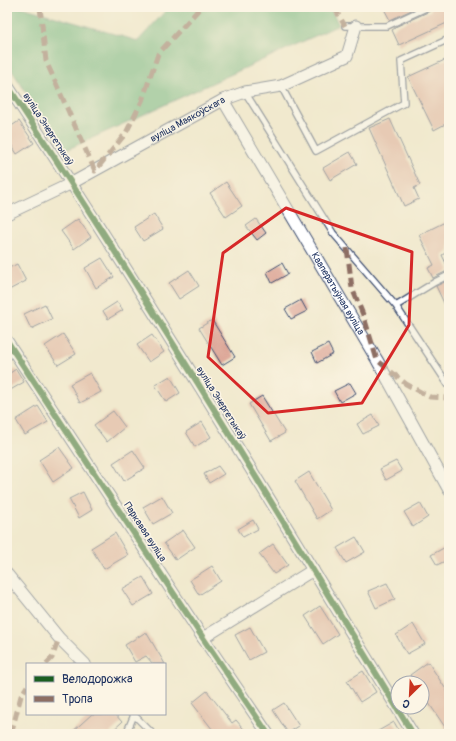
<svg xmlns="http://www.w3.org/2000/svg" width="456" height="741" viewBox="0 0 456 741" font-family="Pangolin,sans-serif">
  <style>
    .forest { fill: #66b37e; stroke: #40716e }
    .building { fill: #dca596 }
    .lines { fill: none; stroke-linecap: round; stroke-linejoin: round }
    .lane-casing { stroke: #3b4b6f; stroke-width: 8 }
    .street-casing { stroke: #3b4b6f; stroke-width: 13 }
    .lane { stroke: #fff; stroke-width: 5.5 }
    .street { stroke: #fff; stroke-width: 11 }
    .quiet { stroke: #8d6e63; stroke-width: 5; stroke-dasharray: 10 5; stroke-linecap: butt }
    .cycleway-casing { stroke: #fcf5e5; stroke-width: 8 }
    .cycleway { stroke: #1b5e20; stroke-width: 6 }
    .marked { fill: none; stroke: #d62828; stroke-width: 3; stroke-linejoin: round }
    .labels { text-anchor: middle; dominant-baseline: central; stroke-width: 3; stroke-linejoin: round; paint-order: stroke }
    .street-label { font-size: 10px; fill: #1b2f5e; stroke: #fcf5e5 }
  </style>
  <rect width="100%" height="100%" fill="#fcf5e5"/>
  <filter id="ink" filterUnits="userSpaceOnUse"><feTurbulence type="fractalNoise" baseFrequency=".025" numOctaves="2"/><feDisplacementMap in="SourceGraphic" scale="8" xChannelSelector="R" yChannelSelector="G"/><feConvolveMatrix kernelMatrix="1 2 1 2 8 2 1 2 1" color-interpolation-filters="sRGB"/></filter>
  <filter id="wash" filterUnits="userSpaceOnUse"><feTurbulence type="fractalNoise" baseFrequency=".012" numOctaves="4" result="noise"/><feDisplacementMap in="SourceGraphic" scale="16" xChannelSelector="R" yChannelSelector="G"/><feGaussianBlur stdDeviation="0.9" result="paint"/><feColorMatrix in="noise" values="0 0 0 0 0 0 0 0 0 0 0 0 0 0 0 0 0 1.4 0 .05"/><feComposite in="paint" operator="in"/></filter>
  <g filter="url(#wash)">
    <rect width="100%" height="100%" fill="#f1e9ce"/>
    <path class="forest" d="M7,7H22L138,41L169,7H330L339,25L64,151L7,63Z"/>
    <g id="blocks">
      <path class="building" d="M383,7H418L390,20Z
        M432,7H449V22L399,45L392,30L395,28V27L430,11Z
        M449,58V122L434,130L408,77Z
        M390,119L420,185L414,188L419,199L404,206L369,128Z
        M19,121L34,143L17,154L7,138V129Z
        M350,152L357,164L330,180L323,168Z
        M226,182L242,206L226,217L210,193Z
        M154,214L163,229L143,241L134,227Z
        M78,219L91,237L74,249L61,231Z
        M256,219L266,233L257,240L246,226Z
        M449,220V251L442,255L449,270L433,278L428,268L434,265L419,235Z
        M102,258L114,277L96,288L85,268Z
        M282,263L288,274L272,283L267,272Z
        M17,264L26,281L7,291V269Z
        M189,270L199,286L179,299L169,283Z
        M447,281L449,286V314L436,286Z
        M301,300L307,311L291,319L285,309Z
        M117,302L123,310L108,319L103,311Z
        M45,304L52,319L31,329L24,314Z
        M212,320L235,357L222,365L199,328Z
        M63,334L76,354L58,365L45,346Z
        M152,335L164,352L149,362L137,345Z
        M328,344L333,354L317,363L312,352Z
        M16,369L24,382L7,392V375Z
        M90,373L101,392L80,403L70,384Z
        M170,376L180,393L166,402L155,385Z
        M350,383L356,393L340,402L334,391Z
        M262,396L285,433L271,441L249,404Z
        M38,406L48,422L25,435L16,420Z
        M113,411L125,427L107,442L94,425Z
        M373,415L379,426L363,434L357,424Z
        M202,422L211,437L195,447L186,432Z
        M59,447L74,468L53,482L39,460Z
        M133,450L145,468L124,481L113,463Z
        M396,461L402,471L386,480L380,469Z
        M218,466L224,474L209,483L204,474Z
        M309,472L331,510L317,519L295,481Z
        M83,492L92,510L79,518L69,499Z
        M162,496L172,513L153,524L143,507Z
        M420,503L428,517L413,527L404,512Z
        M253,520L258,529L243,537L238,529Z
        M183,530L195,547L176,560L164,543Z
        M115,533L128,555L104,569L91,548Z
        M356,537L365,552L346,563L337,548Z
        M273,544L288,565L274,574L259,554Z
        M449,545V559L437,565L431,555Z
        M212,566L221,581L199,595L190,580Z
        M143,577L153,594L133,606L122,589Z
        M387,583L395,599L376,608L368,591Z
        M320,606L338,634L323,644L305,616Z
        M413,624L425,644L407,654L396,635Z
        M250,627L264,652L249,660L235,635Z
        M146,632L165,664H153L146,656L135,662L125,645Z
        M428,662L449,694V733L422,693V683H415L410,675Z
        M363,671L376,692L360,702L347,681Z
        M207,691L232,723L236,720L248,734H216L192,703Z
        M284,703L299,726L288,733L273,710Z
        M92,714H115L122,722L109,734H70Z
        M394,722L401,734H373Z"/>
    </g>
  </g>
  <g filter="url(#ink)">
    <use href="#blocks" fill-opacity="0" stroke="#3b4b6f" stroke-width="1"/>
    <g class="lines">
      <g class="lane-casing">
        <path id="lane" d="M345,26H387L428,7
          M281,86L316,151L404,103L401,61L449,39
          M245,92L333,233L396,306L435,282L449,275
          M396,306L449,386
          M133,714L153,734
          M126,734L134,715"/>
      </g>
      <g class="street-casing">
        <g id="street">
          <path d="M7,85C148,298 280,516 413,734"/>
          <path id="s1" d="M223,100L377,360L449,490"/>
          <path id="s2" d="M7,214L72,183L223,100L245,92L281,86L347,56L356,26"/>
          <path d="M7,341L203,638L268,734"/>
          <path d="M7,574L59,638L85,664"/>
          <path d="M203,638L313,570"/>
        </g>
      </g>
      <use href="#lane" class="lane"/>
      <use href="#street" class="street"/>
      <path class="quiet" d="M40,7L46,61L95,171L126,133L142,101L158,54L201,7
        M334,7L345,26
        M347,248L352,288L364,317L377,360L406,384L430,397L449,398
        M46,664L52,658L59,638
        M11,734L21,696L27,686"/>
      <g class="cycleway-casing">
        <path id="cycleway" d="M7,85C148,298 280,516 413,734
          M7,341L203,638L268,734"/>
      </g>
      <use href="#cycleway" class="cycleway"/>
    </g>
  </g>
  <path d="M0 0H456V741H0ZM286,208L412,252L409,325L362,403L268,413L208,357L223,253Z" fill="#f1e9ce" fill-opacity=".55" fill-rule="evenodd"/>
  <path class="marked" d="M286,208L412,252L409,325L362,403L268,413L208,357L223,253Z"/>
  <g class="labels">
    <g class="street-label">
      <text stroke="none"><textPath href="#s2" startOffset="204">вуліца Маякоўскага</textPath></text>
      <text transform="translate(48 129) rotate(57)">вуліца Энергетыкаў</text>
      <text stroke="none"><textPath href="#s1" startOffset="225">Кааператыўная вуліца</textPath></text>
      <text transform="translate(221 403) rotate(58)">вуліца Энергетыкаў</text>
      <text transform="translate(145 532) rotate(57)">Паркавая вуліца</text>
    </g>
  </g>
  <rect width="456" height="741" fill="none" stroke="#fcf5e5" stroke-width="24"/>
  <rect x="26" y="663" width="140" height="52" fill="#fcf5e5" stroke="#a2a6af"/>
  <rect x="34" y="676" width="20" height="6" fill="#1b5e20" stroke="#a2a6af"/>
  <text x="62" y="683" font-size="12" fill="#1b2f5e">Велодорожка</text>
  <rect x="34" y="696" width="20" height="6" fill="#8d6e63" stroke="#a2a6af"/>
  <text x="62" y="703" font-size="12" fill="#1b2f5e">Тропа</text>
  <g transform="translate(410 695) rotate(204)"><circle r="19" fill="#fcf5e5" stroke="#a2a6af"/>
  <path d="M0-3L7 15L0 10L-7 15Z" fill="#c8321e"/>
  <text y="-6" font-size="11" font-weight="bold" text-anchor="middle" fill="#1b2f5e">С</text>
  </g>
</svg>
